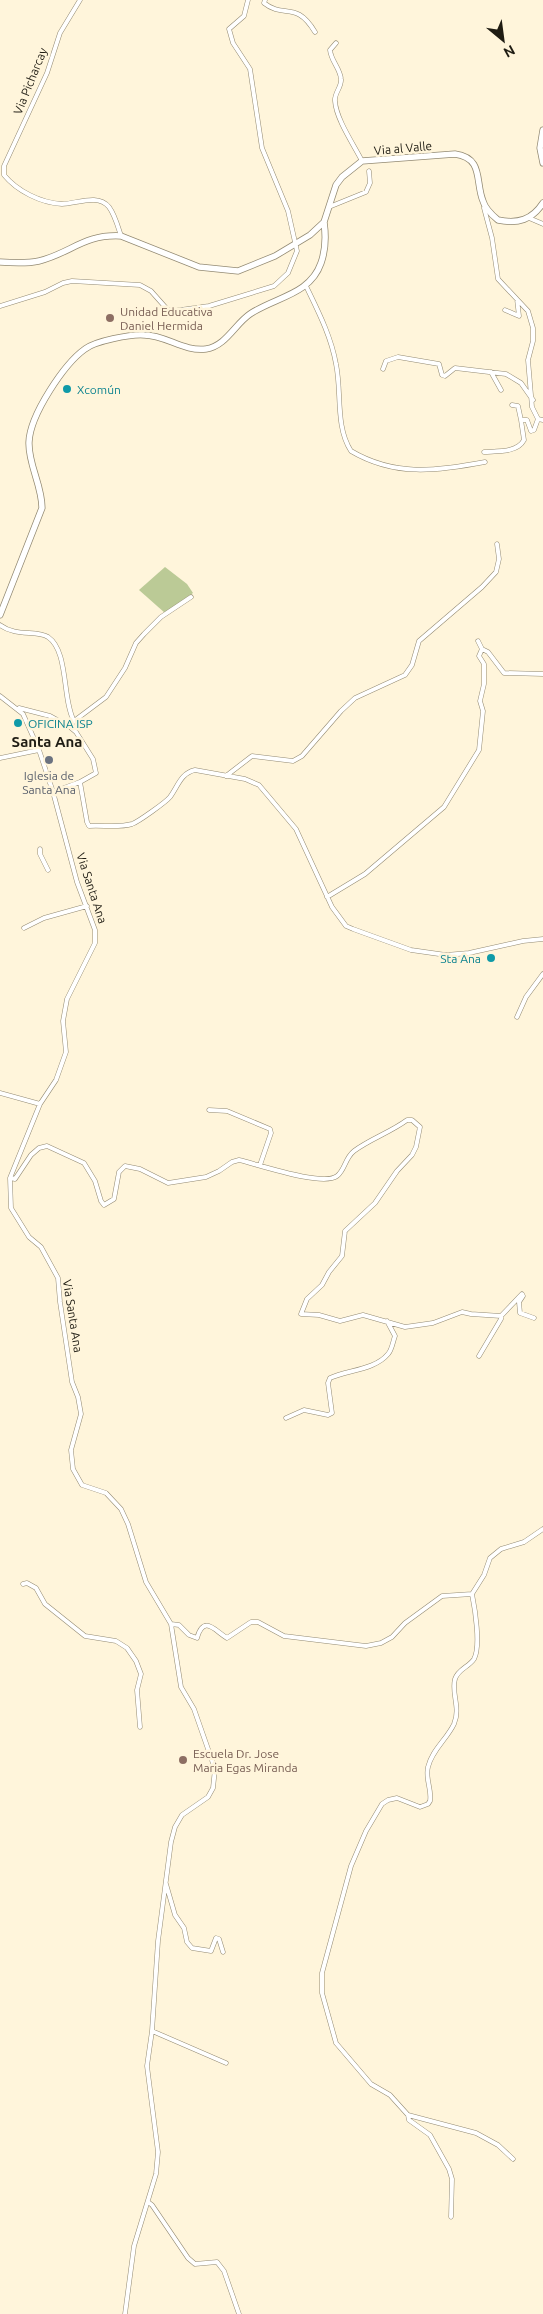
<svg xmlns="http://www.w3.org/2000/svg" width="543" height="2314" viewBox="0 0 543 2314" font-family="Ubuntu,sans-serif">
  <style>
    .green { fill: #bbca96 }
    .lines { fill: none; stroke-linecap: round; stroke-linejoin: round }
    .street-casing { stroke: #938a73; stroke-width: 5 }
    .secondary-casing { stroke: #938a73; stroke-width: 7 }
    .street { stroke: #fff; stroke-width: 4 }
    .secondary { stroke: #fff; stroke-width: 5.5 }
    .education-dot { fill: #8d6e63; stroke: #fff5db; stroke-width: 2 }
    .culture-dot { fill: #0f9aa8; stroke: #fff5db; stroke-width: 2 }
    .worship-dot { fill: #6b7280; stroke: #fff5db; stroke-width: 2 }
    .labels { text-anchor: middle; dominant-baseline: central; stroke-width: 5; stroke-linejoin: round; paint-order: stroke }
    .street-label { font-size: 12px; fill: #1f1c13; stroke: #fff5db }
    .education-label { font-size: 12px; fill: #785e54; stroke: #fff5db; text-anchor: start }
    .culture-label { font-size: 12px; fill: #0d838f; stroke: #fff5db; text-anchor: start }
    .worship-label { font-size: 12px; fill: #5b616d; stroke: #fff5db }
    .quarter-label { font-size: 15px; font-weight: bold; fill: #1f1c13; stroke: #fff5db }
  </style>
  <rect width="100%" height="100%" fill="#fff5db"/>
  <path class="green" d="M165,567L187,584L193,593L165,613L139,590Z"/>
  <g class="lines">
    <g class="street-casing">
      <path id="street" d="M80,0L60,33L47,73L4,166V175C17,191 41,203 62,204C76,204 98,193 109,207C115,215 118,227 121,236
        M265,0L264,3C284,19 296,0 315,32
        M336,43L330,50C331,61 340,68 341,79C342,87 334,93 335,101C336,119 354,145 362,161
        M329,207L366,192L370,183L369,171
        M484,208L492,238L498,279L528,311L533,328V341L528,360L532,407L538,419L543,420
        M529,218L543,224
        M306,286C318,311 331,336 336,364C342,392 335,426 351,451C395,477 437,471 485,462
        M0,306L45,292L63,283L72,281L140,285L151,291L167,309L173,311L209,306L274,286L288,273L297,251L288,211L262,148L250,69L233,43L229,29L244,16L248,0
        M505,310L519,316L517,299
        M383,369L386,361L398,357L439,364L442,375L445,376L455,368L506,374L521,383L533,400
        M491,372L501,390
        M512,405L518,406L521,420
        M484,452C497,451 517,453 524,440L521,420H527L531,431L534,430L538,419
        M0,625C16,637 36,630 48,637C69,651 62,700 74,721
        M478,641L482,649L488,652L504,673L543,674
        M0,696L23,714L39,750L53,792L77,882L95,930V943L67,999L63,1021L66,1052L56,1080L40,1104L10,1178L11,1208L29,1237L41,1247L58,1278L60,1302L72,1382L78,1397L81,1414L71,1450L73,1469L82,1485L106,1493L121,1509L128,1524L146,1582L171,1624L181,1687L194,1709L215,1769L213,1788L208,1797L182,1815L175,1827L171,1842L158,1941L152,2031L147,2066L158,2152L156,2174L134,2246L125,2314
        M19,708L50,716L70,727L76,732L93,759L96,773L80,782L87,822L89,826C103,825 119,828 132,824C138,822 166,802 170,797C178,786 181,773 195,770L245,779L259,785L296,829L332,907L346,926L353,929L411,950L446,955L469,953L523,941L543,939
        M70,727L74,721L106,697L125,668L136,643L144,634L161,617L191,597
        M0,758L39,750
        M226,776L252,756L293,761L302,756L341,711L355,698L405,675L412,665L419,641L482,587L496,572L499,559L497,544
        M53,792L80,782
        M40,849V854L48,870
        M327,897L365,874L444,807L479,750L483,711L480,701L484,684V664L479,656L482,649
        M24,928L44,918L87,906
        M517,1017L526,997L543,974
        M0,1093L40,1104
        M209,1110L227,1111L270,1129L271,1133L260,1165
        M10,1178L15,1179L31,1155L39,1148L47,1146L84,1163L95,1181L101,1201L104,1205L114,1199L119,1172L125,1166L140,1169L168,1183L206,1177L219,1171L232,1162L239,1160C257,1164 323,1187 337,1176C345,1170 345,1158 354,1151C370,1139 391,1132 407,1120H412L420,1127L416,1147L412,1155L397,1171L375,1203L345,1231L342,1256L329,1272L322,1285L307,1299L301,1314L319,1315L340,1321L363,1315L405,1327L433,1323L462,1312L471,1314L501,1316V1319L479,1356
        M501,1316L522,1294L523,1296L519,1302L520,1313L534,1318
        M286,1418L304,1410L328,1415L332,1413L328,1383L330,1378C347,1370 375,1370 388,1354C392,1350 393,1341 395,1336L387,1321
        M23,1584L27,1583L36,1588L45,1604L85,1636L116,1641L127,1648L136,1661L141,1674L137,1690L140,1727
        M472,1594C475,1609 481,1646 474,1659C469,1667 458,1669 455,1679C451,1693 461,1708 454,1724C447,1739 432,1750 428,1767C425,1779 432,1789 430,1801L428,1804L420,1807L397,1798L388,1800L382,1804L366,1831L351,1866L322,1973V1993L336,2043L371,2084L390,2095L408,2115L476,2133L498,2145L513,2159
        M171,1624L179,1625L189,1635L197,1638C204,1614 215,1631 227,1638L251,1622H258L284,1636L366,1646L381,1643L392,1637L405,1623L442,1596L472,1594L484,1575L490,1558L501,1549L524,1542L543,1529
        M166,1884L175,1915L184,1928L187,1942L192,1948L211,1951L216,1938L219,1939L223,1952
        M152,2031L226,2063
        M408,2115L409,2120L430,2135L449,2169L452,2179L451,2217
        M148,2202L152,2205L188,2258L195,2264L217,2262L224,2271L239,2314"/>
    </g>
    <g class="secondary-casing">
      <path id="secondary" d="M543,130L540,148L543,163
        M0,262C13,263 26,264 39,261C71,253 84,234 121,236L199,267L238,271L275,256L310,235L324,222L336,185L342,177L362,161L455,154C484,158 475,182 483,201C485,209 492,215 498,220C518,224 532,220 543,203
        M0,615L42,508C42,485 28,464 29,442C30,415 64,364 85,349C95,341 131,334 144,335C166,335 184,352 206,349C226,346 235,324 250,314C275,297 310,295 321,263C326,249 326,236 324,222"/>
    </g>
    <use href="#street" class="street"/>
    <use href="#secondary" class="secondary"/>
  </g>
  <g class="education-dot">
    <circle cx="110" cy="318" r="5"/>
    <circle cx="183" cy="1760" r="5"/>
  </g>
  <g class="culture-dot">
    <circle cx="67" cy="389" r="5"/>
    <circle cx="18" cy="723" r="5"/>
    <circle cx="491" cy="958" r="5"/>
  </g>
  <circle class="worship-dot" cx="49" cy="760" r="5"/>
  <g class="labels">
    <g class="street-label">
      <text transform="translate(30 81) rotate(-68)">Via Picharcay</text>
      <text transform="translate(403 148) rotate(-5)">Via al Valle</text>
      <text transform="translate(92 888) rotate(72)">Via Santa Ana</text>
      <text transform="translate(73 1316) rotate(81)">Via Santa Ana</text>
    </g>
    <g class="education-label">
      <text x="120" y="311">Unidad Educativa<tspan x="120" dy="14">Daniel Hermida</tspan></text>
      <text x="193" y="1753">Escuela Dr. Jose<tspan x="193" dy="14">Maria Egas Miranda</tspan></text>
    </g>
    <g class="culture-label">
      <text x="77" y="389">Xcomún</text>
      <text x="28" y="723">OFICINA ISP</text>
      <text x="481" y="958" text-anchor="end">Sta Ana</text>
    </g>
    <g class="worship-label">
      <text x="49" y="775">Iglesia de<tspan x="49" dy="14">Santa Ana</tspan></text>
    </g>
    <g class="quarter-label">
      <text x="47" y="741">Santa Ana</text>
    </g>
  </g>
  <g transform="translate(503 40) rotate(151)" stroke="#fff5db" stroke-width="4" paint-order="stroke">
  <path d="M0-4L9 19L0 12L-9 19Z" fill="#1f1c13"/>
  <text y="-8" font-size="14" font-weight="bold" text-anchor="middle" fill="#1f1c13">N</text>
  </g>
</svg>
